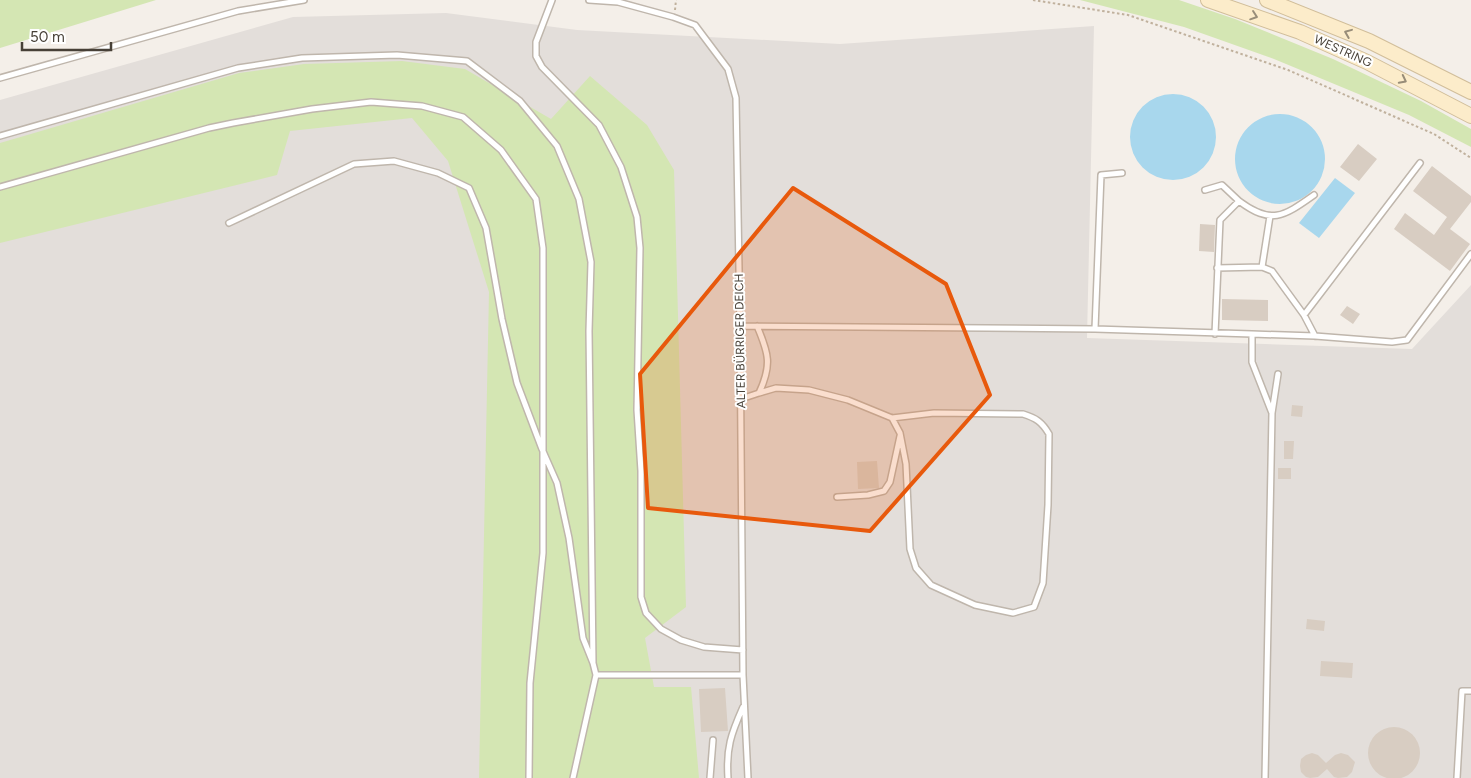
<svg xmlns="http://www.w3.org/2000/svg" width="1471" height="778" viewBox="0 0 1471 778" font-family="Figtree,sans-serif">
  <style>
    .industrial { fill: #e3deda }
    .green { fill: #d4e6b3 }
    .water { fill: #a8d7ed }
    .building { fill: #d8cdc2 }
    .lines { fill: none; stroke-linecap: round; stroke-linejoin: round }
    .service-casing { stroke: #bfb6ac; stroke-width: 8 }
    .secondary-casing { stroke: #d1be9a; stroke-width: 16 }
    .path { stroke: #c0b19d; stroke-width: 2; stroke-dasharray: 2.5 2.5; stroke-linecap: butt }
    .service { stroke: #fff; stroke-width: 5 }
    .secondary { stroke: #fcecca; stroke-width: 14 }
    .oneway { stroke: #988d79 }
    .marked { fill: #e8590c; fill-opacity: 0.2; stroke: #e8590c; stroke-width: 4; stroke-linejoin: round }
    .labels { text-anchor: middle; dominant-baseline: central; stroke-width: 4; stroke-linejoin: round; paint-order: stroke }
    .street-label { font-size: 12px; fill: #474037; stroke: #fff }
  </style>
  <rect width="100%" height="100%" fill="#f4efe9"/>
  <path class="industrial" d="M446,13L577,30L840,44L1094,26L1087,338L1412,349L1471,285V778H0V100L293,17Z"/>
  <path class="green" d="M0,0H156L0,48Z
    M1080,0H1179L1235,19L1333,59L1421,101L1471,129V147L1409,115L1274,59L1184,27Z
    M402,61L465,69L551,119L590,76L647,125L674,170L686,607L645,638L654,687H691L699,778H479L489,292L448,161L412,118L290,131L277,175L0,243V143L239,73L304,64Z"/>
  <path class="water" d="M1130 137a43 43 0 1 1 86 0a43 43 0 1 1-86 0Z
    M1235 159a45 45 0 1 1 90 0a45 45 0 1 1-90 0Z
    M1335,178L1355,193L1319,238L1299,223Z"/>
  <path class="building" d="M1358,144L1377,159L1359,181L1340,167Z
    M1432,166L1471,196V202L1450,229L1470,244L1450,271L1394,229L1405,213L1434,235L1447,217L1413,191Z
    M1200,224L1215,225L1214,252L1199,251Z
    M1222,299L1268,300V321L1222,320Z
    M1347,306L1360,314L1353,324L1340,315Z
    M1292,405L1303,406L1302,417L1291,416Z
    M1284,441H1294L1293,459H1284Z
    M877,461L879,488L858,489L857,462Z
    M1278,468H1291V479H1278Z
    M1307,619L1325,621L1324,631L1306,629Z
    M1321,661L1353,663L1352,678L1320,676Z
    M725,688L728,731L701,732L699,689Z
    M1368 753a26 26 0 1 1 52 0a26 26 0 1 1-52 0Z
    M1312,753L1318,755L1326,763L1335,755L1341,753L1348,755L1355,762L1352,772L1347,777L1338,778L1334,777L1327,769L1318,777L1310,778L1306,777L1301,772L1300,766L1301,759L1306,755Z"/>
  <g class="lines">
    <g class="service-casing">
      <path id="service" d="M552,0L536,42V56L542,67L599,125L621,167L637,217L640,248L637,410L641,471V597L646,613L661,629L681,640L704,647L743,650
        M589,0L618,2L673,17L695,25L728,69L736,98L740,326L743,675L748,778
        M0,78L238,11L304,0
        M0,136L238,68L302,58L397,55L467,61L520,101L557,146L579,199L591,262L589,331L593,663
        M0,187L209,128L233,123L312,109L371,102L422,106L463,117L501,150L536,199L543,248V553L530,683L529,778
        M1205,190L1222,185L1239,201
        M229,223L354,164L394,161L438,173L469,188L486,228L502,319L517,383L542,449L557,483L569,538L583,638L593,663L596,675H743
        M1262,267L1272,271L1304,315L1315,336
        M1217,268L1262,267L1270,216
        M1304,315L1420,163
        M740,326L1095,329L1252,334V362L1272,413L1265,778
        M1095,329L1101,175L1122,173
        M1215,334L1220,220L1239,201C1271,225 1283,217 1314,195
        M1252,334L1315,336L1392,342L1407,340L1471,254
        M759,393L776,388L809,390L848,400L892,418L934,413L1023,414C1036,418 1042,422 1049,434L1048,505L1043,583L1034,607L1013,613L975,605L931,585L916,568L910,549L906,464L900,433L892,418
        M741,399L759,393C772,365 769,354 757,326
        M1272,413L1278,374
        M837,497L868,495L884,491L890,482L900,436
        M573,778L596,675
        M710,778L713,740
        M728,778C726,748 731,734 743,707
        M1457,778L1462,691H1471"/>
    </g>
    <g class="secondary-casing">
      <path id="secondary" d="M1208,0L1300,32L1367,62L1471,116
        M1267,0L1369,41L1471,92"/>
    </g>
    <path class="path" d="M1033,0L1128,15L1288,70L1434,134L1471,158
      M675,10L676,0"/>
    <use href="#service" class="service"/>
    <use href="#secondary" class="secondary"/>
  </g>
  <defs><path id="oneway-chevron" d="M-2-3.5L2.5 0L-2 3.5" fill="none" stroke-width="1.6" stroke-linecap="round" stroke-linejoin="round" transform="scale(1.25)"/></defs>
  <g class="oneway">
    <use href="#oneway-chevron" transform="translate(1254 16) rotate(19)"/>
    <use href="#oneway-chevron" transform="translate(1348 33) rotate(-158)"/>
    <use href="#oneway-chevron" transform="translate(1403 80) rotate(27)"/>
  </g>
  <path class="marked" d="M793,188L946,284L990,395L870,531L648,508L640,374Z"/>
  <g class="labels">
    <g class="street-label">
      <text transform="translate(1343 51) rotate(24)">WESTRING</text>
      <text transform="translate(740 341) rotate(-91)">ALTER BÜRRIGER DEICH</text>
    </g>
  </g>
  <path d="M22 42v8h89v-8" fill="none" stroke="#474037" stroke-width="2.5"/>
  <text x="30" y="42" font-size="15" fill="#474037" stroke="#ffffff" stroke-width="4" paint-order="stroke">50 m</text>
</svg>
